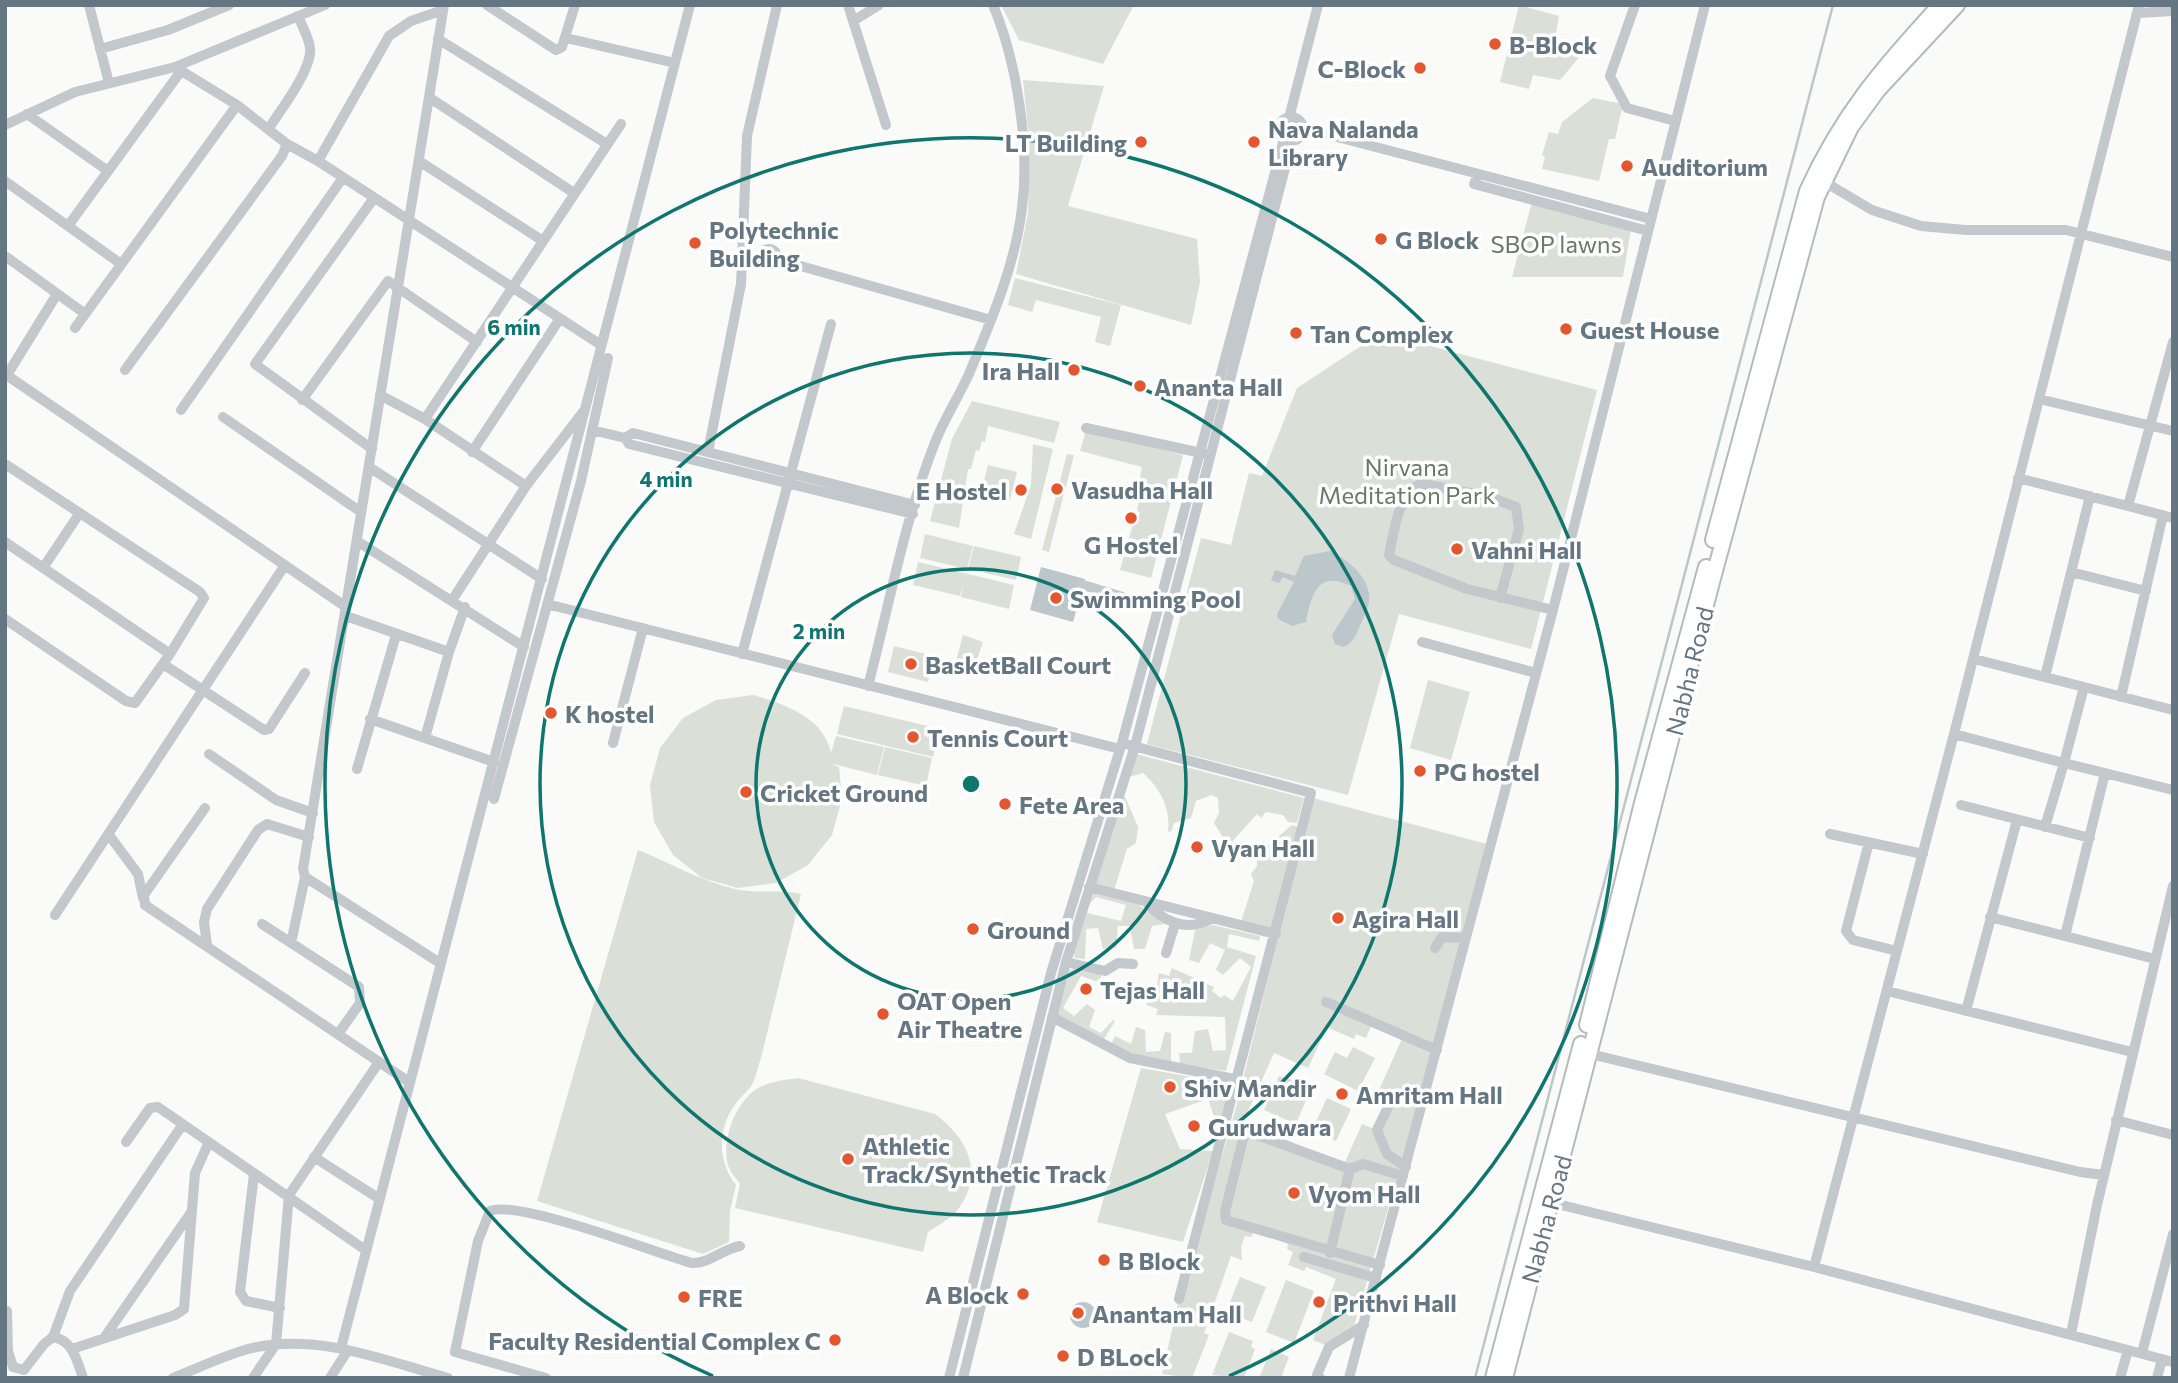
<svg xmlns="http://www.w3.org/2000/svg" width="2178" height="1383" viewBox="0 0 2178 1383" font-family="Commissioner,sans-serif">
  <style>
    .green { fill: #dadfd7; fill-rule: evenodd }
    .water { fill: #bbc7cb }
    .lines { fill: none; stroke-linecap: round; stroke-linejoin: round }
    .stream { stroke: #bbc7cb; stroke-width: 2.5 }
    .major-casing { stroke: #b5babe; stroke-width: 18 }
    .minor { stroke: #c3c8cc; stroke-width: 10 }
    .major { stroke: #fff; stroke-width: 14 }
    .ring { fill: none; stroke: #0f766e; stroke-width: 3.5 }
    .poi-dot { fill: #e4572e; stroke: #fff; stroke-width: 2.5 }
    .labels { text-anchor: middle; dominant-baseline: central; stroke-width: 7; stroke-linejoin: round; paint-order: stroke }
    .poi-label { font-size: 24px; font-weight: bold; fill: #657683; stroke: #fff; text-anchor: start }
    .park-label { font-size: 24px; fill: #687a64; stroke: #fff }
    .street-label { font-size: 24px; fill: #657683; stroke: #fff }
    .centre { fill: #0f766e; stroke: #fff; stroke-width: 3.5 }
    .ring-label { font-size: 21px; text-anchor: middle; font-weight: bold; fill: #0f766e; stroke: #fff; stroke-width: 7; stroke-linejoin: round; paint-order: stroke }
  </style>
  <rect width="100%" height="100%" fill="#fafaf8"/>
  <path class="green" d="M1001,5H1134L1103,64L1019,40Z
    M1519,5L1559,16L1553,50L1576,56L1583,34L1593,41L1560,80L1533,75L1529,89L1500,82Z
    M1023,80L1104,86L1068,206L1197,239L1200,282L1191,325L1016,274L1028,213L1029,139Z
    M1593,98L1623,104L1615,139H1609L1599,181L1542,169L1545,157L1542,155L1549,132L1558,134L1562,122Z
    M1532,202L1631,229L1623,277H1512Z
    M1015,278L1121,305L1110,346L1095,342L1101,317L1036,300L1032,312L1008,305Z
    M1381,333L1597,390L1531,649L1399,614L1348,795L1147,744L1201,538L1231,545L1249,473L1262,476L1297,388Z
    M972,401L1060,422L1054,443L988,426L985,442L982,441L979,451L976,450L971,469H968L959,528L930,521L952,439Z
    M1086,430L1183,455L1151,578L1120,570L1133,524H1137L1140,512L1137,511C1141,492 1138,484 1142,467L1080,451Z
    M1033,444L1053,449L1031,539L1014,534L1031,485Z
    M1067,454L1074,455L1049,552L1042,550Z
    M988,465L1017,472L1010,500L989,491L988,495L981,493Z
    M925,534L973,546L967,569L920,558Z
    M974,546L1021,557L1016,580L968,569Z
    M918,562L1014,585L1009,609L961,597L964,582L960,596L913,585Z
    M963,635L983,642L971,677L953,672Z
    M894,646L934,656L928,682L888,672Z
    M1428,680L1470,692L1451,760L1410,748Z
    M753,695C784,704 824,717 831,753L836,736L884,747L877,775L829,763L839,767L842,799L832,835L808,865L776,883L738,888L702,878L673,855L654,822L650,785L660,748L683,718L716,700Z
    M844,706L940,729L933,757L837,734Z
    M885,747L932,758L926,786L878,775Z
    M1136,754L1304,798L1297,823L1288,822L1283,815L1266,812L1261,818L1257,814L1228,846H1223L1224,839L1214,823L1219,813L1218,798L1211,795L1196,801L1191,818L1174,823L1171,832L1168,831C1171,808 1159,787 1143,773L1129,777Z
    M1123,792L1138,827L1136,843L1127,849L1114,890L1094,884Z
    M1313,798L1487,844L1419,1102L1354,1326L1325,1345L1313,1340L1336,1279L1306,1267L1304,1271L1288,1265L1293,1252L1287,1249L1288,1244L1254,1231L1251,1237L1245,1236L1241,1247L1242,1260L1231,1256L1204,1333L1209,1335L1192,1378L1162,1374L1179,1299L1234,1115ZM1373,1021L1404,1034L1376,1097L1389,1103L1377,1130L1362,1124L1345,1162L1340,1165L1240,1118H1245L1274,1053L1308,1068L1327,1027L1354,1039L1356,1034L1366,1038Z
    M1292,825L1299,827L1273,930L1241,922L1254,881L1251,874L1257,866V855Z
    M638,850C671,863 700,881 735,889C756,894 779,889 801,894L761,1058C758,1066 756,1077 752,1085C748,1091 741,1096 737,1102C717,1127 717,1161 736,1185L730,1211L729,1242L703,1254L537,1201Z
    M1094,893L1138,904L1165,924L1152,926L1145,949H1134L1130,926H1118L1116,948L1103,949L1098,928L1086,929L1085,959L1075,958L1073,953L1087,913L1121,921L1126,905L1096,897L1090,903Z
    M1213,925L1260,936L1259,941L1229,934L1227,947L1256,956L1226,1071L1180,1064L1179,1053H1192L1195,1031L1208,1029L1213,1051L1226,1050L1225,1017L1156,1015L1158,1009L1146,1005L1156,991L1159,973L1169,976L1172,968L1214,987L1212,991L1221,998L1224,995L1233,1001L1251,967L1240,958L1223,975L1216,970L1225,950L1210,943L1199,963L1189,960L1195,930Z
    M1074,968L1101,974V983L1081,976L1063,1008L1074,1016L1087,1004L1095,1010L1089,1027L1101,1033L1113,1020L1115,1021L1103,1041L1057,1015L1069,971Z
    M1136,1027L1145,1030L1146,1052L1160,1051L1165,1032L1171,1033V1063L1165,1066L1111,1045L1115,1036L1131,1044Z
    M1353,1047L1375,1058L1358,1091L1324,1074L1335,1052L1347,1058Z
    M1141,1068L1232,1084L1220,1134L1208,1099L1165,1114L1180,1149L1213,1151L1183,1242L1097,1222Z
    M1279,1076L1312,1086L1296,1124L1264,1110Z
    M798,1078L935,1114C969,1139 986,1176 955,1213C948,1220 937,1226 928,1232L923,1252L735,1208L740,1184C736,1178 730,1172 728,1165C721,1139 736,1100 760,1087C772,1081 785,1080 798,1078Z
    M1327,1098L1351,1109L1336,1141L1312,1130Z
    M1240,1277L1266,1287L1252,1322L1226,1312Z
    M1286,1280L1314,1291L1294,1343L1266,1332Z
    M1229,1332L1253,1341L1251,1347L1255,1349L1244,1378L1212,1375Z
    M1271,1349L1289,1357L1281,1378H1259Z"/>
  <path class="water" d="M1330,551C1347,559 1371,578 1369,600C1369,608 1363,618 1360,626C1356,635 1353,643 1344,647L1335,644L1332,635L1355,599L1351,586C1317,569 1311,596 1306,622L1292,626L1278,619L1277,614L1294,582L1283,577L1279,583L1271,580L1275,570L1295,576L1304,556Z
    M1041,567L1085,579L1073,622L1030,610Z
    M1070 1315a13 13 0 1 1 26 0a13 13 0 1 1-26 0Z"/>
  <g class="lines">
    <path class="stream" d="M1475,1378L1833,5"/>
    <g class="major-casing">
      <path id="major" d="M1713,540L1807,191C1842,114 1883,67 1940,5
        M1587,1025L1642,803L1706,567
        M1493,1378L1581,1044
        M1505,1378L1712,582L1817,197L1851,127L1878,90L1957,5"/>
    </g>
    <path class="minor" d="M89,5L109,83
      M487,5L556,50L562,47L575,5
      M848,5L886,125
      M1635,5L1610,76L1627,108L1675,121
      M443,10L411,21L389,36L318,161L601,345
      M2137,13L2173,11
      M853,21L879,5
      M566,38L675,63
      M438,39L607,144
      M100,49L168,30L229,5
      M430,98L574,193
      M27,114L108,171
      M1279 129a12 12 0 1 1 24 0a12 12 0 1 1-24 0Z
      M1289,118L1318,5
      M5,125L75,92L175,67L325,5
      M269,128C280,111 313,68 310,48C309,38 302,26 298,16
      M1303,128L1651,219
      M287,144L318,161
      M419,161L543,241
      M1478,174L1474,184L1648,231
      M5,181L121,264
      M1823,181L1872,210L1921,226L1966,230H2066L2173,257
      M68,226L181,71
      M761 257a8 8 0 1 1 16 0a8 8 0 1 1-16 0Z
      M5,256L84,313
      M776,259L991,320
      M75,328L237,105
      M125,370L282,156L287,144L237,105L175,67
      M5,374L346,607
      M7,375L57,294
      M380,395L425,419L526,486
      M2039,399L2173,431
      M302,400L388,281L477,342
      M181,410L342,179
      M223,417L361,512
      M425,419L621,124
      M1086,428L1206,454
      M592,430L625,438L629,444L913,514
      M625,438L633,433L915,505
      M372,449L255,364L374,198
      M472,452L559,320
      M708,452L741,284L747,136L777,5
      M5,464L200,592L204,598L170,654L135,703L126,701L5,619
      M369,467L542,579
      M2018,478L2128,506L2173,342
      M2128,506L2173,518
      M357,541L524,647
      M5,542L170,654
      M43,568L79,514
      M2071,572L2146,591
      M1083,585L1159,608
      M1500,598L1519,529L1516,507L1487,496L1423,484C1398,489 1394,533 1389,555L1394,560L1467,589L1553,610
      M453,599L526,486L583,412
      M547,604L1120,749L1122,743L1311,793L1179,1299
      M346,616L449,652
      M1422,642L1536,673
      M742,654L831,324
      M163,664L264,730L269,729L305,673
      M2045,677L2090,496
      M868,686C889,606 904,522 934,445C943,421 958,398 969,374C991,321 1015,266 1022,208C1030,147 1017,62 993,5
      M2084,687L2173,710
      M2121,697L2163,515
      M370,719L494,762
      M1954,734L2064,763L2084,687L1974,659
      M425,738L449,652L465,607
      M613,743L643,628
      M1122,743L1284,139
      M209,754L276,800L313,813
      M357,769L396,635
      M494,799L581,481L608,358
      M1961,805L2090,838
      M205,808L144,895L145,905L409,1082
      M2045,827L2064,763L2173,790
      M1830,834L1923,854
      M109,835L138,874L143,898
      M1869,842L1846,931L1853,940L1897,951
      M1089,887L1276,934
      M1145,901C1163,922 1187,933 1213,918
      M55,915L285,565
      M1990,917L2155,959
      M262,924L359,987L360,1003L338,1034
      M2065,936L2105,773
      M291,943L305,877
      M207,945L204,922L207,909L258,830L267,824L309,837
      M1435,948L1442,937L1466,938
      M1166,953L1175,924
      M1066,962L1105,971L1118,963L1133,964
      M440,963L305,877L303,869L444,5
      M1887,991L2132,1052
      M1326,1002L1437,1050
      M1966,1011L2017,820
      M1052,1017L1130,1058L1239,1080
      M1582,1052L2080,1172L2104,1175
      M2116,1120L2173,1135
      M1227,1124L1350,1169L1363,1164L1403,1176
      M1245,1131L1225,1212L1226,1220L1380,1265
      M126,1142L150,1108L158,1107L364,1249
      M314,1157L378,1198
      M1406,1167L1387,1154L1377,1130L1390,1103L1415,1092L1426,1095
      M254,1174L240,1292L246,1301L280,1308
      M1545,1201L1814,1267L2173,1362
      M1330,1253L1350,1169
      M1304,1257L1376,1278
      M1814,1267L1954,734L2139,5
      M7,1311L8,1351L13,1367L24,1370L44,1344L53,1337C73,1340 77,1361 83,1378
      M2071,1334L2097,1205L2173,886
      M53,1337L70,1291L183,1124
      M104,1338L192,1211
      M341,1348L690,5
      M72,1349L175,1315L184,1309L195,1173L209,1142
      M2142,1353L2173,1234
      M173,1378C198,1368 223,1356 248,1349C316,1332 383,1360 448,1378
      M253,1378L276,1344L289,1195L379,1062
      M330,1378L348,1350
      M546,1378L455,1352L478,1241L490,1211C517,1199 656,1253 692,1263C708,1264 723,1249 740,1246
      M949,1378L1051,973L1120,749
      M963,1378L1066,962L1135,746L1292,141
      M1320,1378L1317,1375L1329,1347L1364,1325
      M1349,1378L1553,610L1705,5
      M2120,1378L2128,1350
      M2157,1378L2162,1359"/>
    <use href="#major" class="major"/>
  </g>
  <g class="ring">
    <circle cx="971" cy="784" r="215"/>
    <circle cx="971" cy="784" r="431"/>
    <path d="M713 1376A646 646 0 1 1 1229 1376"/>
  </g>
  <g class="poi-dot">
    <circle cx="1495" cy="44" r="7"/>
    <circle cx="1420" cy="68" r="7"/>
    <circle cx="1141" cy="142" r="7"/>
    <circle cx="1254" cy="142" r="7"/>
    <circle cx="1627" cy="166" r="7"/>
    <circle cx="1381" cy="239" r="7"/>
    <circle cx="695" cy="243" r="7"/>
    <circle cx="1566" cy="329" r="7"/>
    <circle cx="1296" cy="333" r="7"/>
    <circle cx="1074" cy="370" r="7"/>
    <circle cx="1140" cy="386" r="7"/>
    <circle cx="1057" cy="489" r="7"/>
    <circle cx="1021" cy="490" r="7"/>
    <circle cx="1131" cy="518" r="7"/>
    <circle cx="1457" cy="549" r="7"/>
    <circle cx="1056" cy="598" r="7"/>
    <circle cx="911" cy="664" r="7"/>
    <circle cx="551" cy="713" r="7"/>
    <circle cx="913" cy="737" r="7"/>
    <circle cx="1420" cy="771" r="7"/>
    <circle cx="746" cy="792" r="7"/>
    <circle cx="1005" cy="804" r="7"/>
    <circle cx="1197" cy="847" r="7"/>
    <circle cx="1338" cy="918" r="7"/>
    <circle cx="973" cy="929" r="7"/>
    <circle cx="1086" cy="989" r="7"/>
    <circle cx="883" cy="1014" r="7"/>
    <circle cx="1170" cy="1087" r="7"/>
    <circle cx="1342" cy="1094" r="7"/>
    <circle cx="1194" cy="1126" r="7"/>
    <circle cx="848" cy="1159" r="7"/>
    <circle cx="1294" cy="1193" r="7"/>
    <circle cx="1104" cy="1260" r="7"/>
    <circle cx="1023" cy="1294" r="7"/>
    <circle cx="684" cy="1297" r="7"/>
    <circle cx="1319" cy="1302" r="7"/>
    <circle cx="1078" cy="1313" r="7"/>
    <circle cx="835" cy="1340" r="7"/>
    <circle cx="1063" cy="1356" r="7"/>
  </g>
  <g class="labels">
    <g class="poi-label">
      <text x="1509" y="44">B-Block</text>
      <text x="1406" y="68" text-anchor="end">C-Block</text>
      <text x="1268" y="128">Nava Nalanda<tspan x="1268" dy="28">Library</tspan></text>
      <text x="1127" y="142" text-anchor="end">LT Building</text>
      <text x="1641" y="166">Auditorium</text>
      <text x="709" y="229">Polytechnic<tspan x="709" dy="28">Building</tspan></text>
      <text x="1395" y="239">G Block</text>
      <text x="1580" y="329">Guest House</text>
      <text x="1310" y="333">Tan Complex</text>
      <text x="1060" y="370" text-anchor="end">Ira Hall</text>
      <text x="1154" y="386">Ananta Hall</text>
      <text x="1071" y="489">Vasudha Hall</text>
      <text x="1007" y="490" text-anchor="end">E Hostel</text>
      <text x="1131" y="544" text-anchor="middle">G Hostel</text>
      <text x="1471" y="549">Vahni Hall</text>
      <text x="1070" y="598">Swimming Pool</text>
      <text x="925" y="664">BasketBall Court</text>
      <text x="565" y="713">K hostel</text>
      <text x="927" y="737">Tennis Court</text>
      <text x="1434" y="771">PG hostel</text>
      <text x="760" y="792">Cricket Ground</text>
      <text x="1019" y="804">Fete Area</text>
      <text x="1211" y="847">Vyan Hall</text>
      <text x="1352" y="918">Agira Hall</text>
      <text x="987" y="929">Ground</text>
      <text x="1100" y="989">Tejas Hall</text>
      <text x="897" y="1000">OAT Open<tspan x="897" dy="28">Air Theatre</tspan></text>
      <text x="1184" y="1087">Shiv Mandir</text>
      <text x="1356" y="1094">Amritam Hall</text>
      <text x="1208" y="1126">Gurudwara</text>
      <text x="862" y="1145">Athletic<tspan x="862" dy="28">Track/Synthetic Track</tspan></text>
      <text x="1308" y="1193">Vyom Hall</text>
      <text x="1118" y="1260">B Block</text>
      <text x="1009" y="1294" text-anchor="end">A Block</text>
      <text x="698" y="1297">FRE</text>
      <text x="1333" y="1302">Prithvi Hall</text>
      <text x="1092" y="1313">Anantam Hall</text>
      <text x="821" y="1340" text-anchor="end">Faculty Residential Complex C</text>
      <text x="1077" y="1356">D BLock</text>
    </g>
    <g class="park-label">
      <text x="1556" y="243">SBOP lawns</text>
      <text x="1407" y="466">Nirvana<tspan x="1407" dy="28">Meditation Park</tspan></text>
    </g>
    <g class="street-label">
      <text transform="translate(1689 671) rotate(-76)">Nabha Road</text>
      <text transform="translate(1546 1219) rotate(-75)">Nabha Road</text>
    </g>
  </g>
  <circle cx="971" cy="784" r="10" class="centre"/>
  <g class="ring-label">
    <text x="514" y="335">6 min</text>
    <text x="666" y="487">4 min</text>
    <text x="819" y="639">2 min</text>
  </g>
  <rect width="2178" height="1383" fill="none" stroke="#657683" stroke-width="14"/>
</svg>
